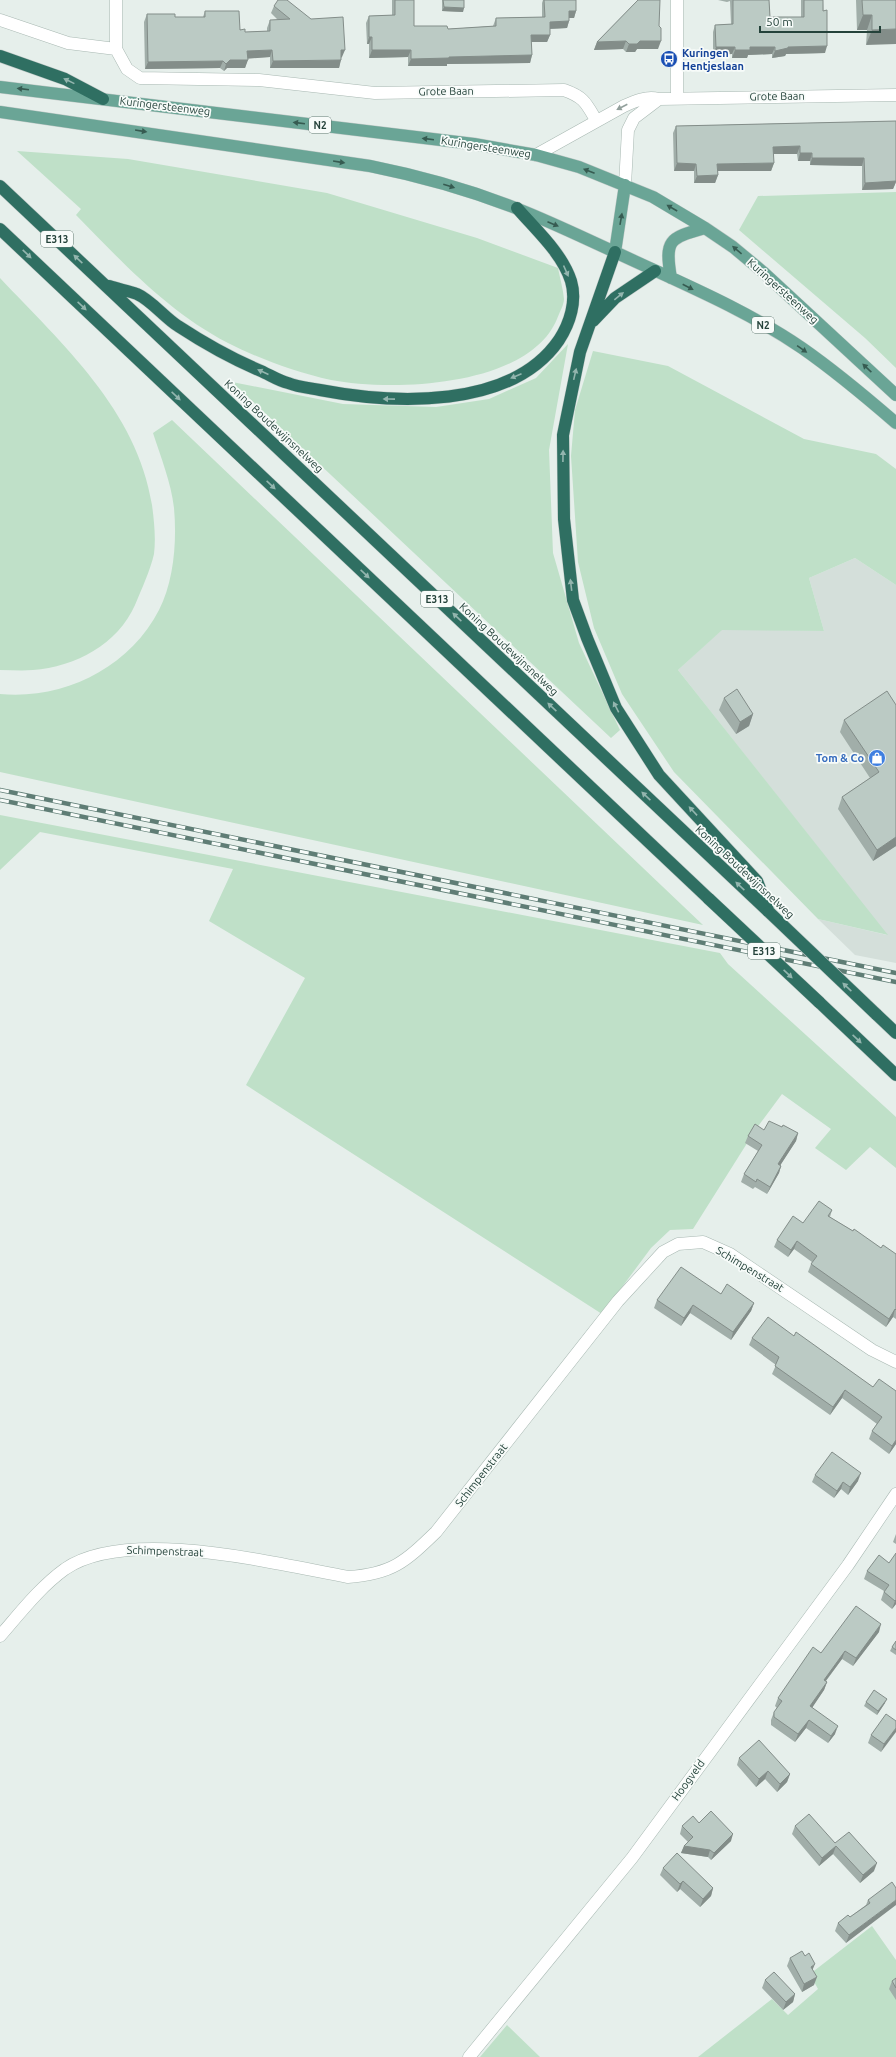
<svg xmlns="http://www.w3.org/2000/svg" width="896" height="2057" viewBox="0 0 896 2057" font-family="Ubuntu,sans-serif">
  <style>
    .built { fill: #d4dfda }
    .green { fill: #bfe0c8 }
    .lines { fill: none; stroke-linecap: round; stroke-linejoin: round }
    .minor-casing { stroke: #a8b8b2; stroke-width: 13 }
    .major-casing { stroke: #c2cac8; stroke-width: 13 }
    .highway-casing { stroke: #c2cac8; stroke-width: 13 }
    .minor { stroke: #fff; stroke-width: 12 }
    .major { stroke: #6aa596; stroke-width: 12 }
    .highway { stroke: #2f6f62; stroke-width: 12 }
    .rail-casing { stroke: #5f7d75; stroke-width: 4.5 }
    .rail { stroke: #f7fbf9; stroke-width: 3; stroke-dasharray: 9; stroke-linecap: butt }
    .highway-bridge-casing { stroke: #c2cac8; stroke-width: 13; stroke-linecap: butt }
    .highway-bridge { stroke: #2f6f62; stroke-width: 12 }
    .wall { fill: #a1aea9 }
    .shaded-wall { fill: #838d89 }
    .building { fill: #bbcac4; stroke: #838d89 }
    .oneway { fill: #93b5ae }
    .oneway2 { fill: #365b51 }
    .oneway3 { fill: #92a09c }
    .labels { text-anchor: middle; dominant-baseline: central; stroke-width: 3.5; stroke-linejoin: round; paint-order: stroke }
    .shield { fill: #f7fbf9; stroke: #637a73; stroke-width: 1 }
    .shield-label { font-size: 10px; font-weight: bold; fill: #24423a }
    .transit-label { font-size: 11px; font-weight: bold; fill: #164399; stroke: #f7fbf9; text-anchor: start }
    .street-label { font-size: 11px; fill: #24423a; stroke: #f7fbf9 }
    .shop-label { font-size: 11px; font-weight: bold; fill: #366cbe; stroke: #f7fbf9; text-anchor: end }
  </style>
  <rect width="100%" height="100%" fill="#e6efeb"/>
  <path class="built" d="M855,558L896,585V963L855,955L818,919L887,935L678,670L722,629L824,631L809,578Z"/>
  <path class="green" d="M17,151L128,159L327,193L477,238L558,268C560,278 563,289 564,299C564,305 559,313 557,319C529,387 393,392 331,380C295,372 260,359 228,343C168,312 122,262 76,215L81,209Z
    M896,192V368L865,338L739,230L758,196Z
    M0,278C62,344 137,410 152,505C154,520 156,538 154,554C150,571 142,588 135,605C118,644 75,667 33,670C22,671 11,670 0,670Z
    M568,344L549,450L553,553L579,643L620,730L611,738L232,382L343,404L436,407L489,399L536,378Z
    M593,351L668,366L804,439L876,454L896,469V585L855,558L809,578L824,631L722,630L678,670L888,935L818,919L674,772L622,694L594,628L578,562L571,456L575,410Z
    M172,420L703,925L0,772V694C64,700 129,668 159,610C174,581 177,541 174,508C171,482 161,458 153,433Z
    M0,815L720,953L728,964L896,1117V1168L870,1147L846,1170L815,1148L831,1129L782,1094L756,1129L693,1229L670,1230L651,1248L602,1314L246,1085L305,978L209,921L233,869L40,832L0,870Z
    M872,1926L896,1960V2057H698L772,1999L788,2015L818,1989L810,1974Z
    M507,2025L540,2057H480Z"/>
  <g class="lines">
    <g class="minor-casing">
      <path id="minor" d="M677,0V98
        M0,20L68,43L116,49
        M116,49L127,69L140,78L259,80L375,93L564,90C584,97 586,103 596,120
        M116,49V0
        M536,155L624,106C635,101 646,96 659,99L896,95
        M625,185L628,130L634,118L659,99
        M0,1636C20,1613 40,1587 65,1569C128,1526 276,1564 348,1577C392,1574 405,1562 436,1532L618,1301L663,1252L678,1244L703,1242L730,1254L872,1350L896,1362
        M469,2057L632,1858L848,1565L896,1494"/>
    </g>
    <g class="major-casing">
      <path id="major" d="M0,87L474,144L536,155L579,167L653,197L705,228L733,247L763,272L896,395
        M0,112L370,166C420,176 470,190 518,209C551,222 584,238 617,253C679,282 745,309 802,348C835,371 866,397 896,423
        M615,252L625,185
        M671,278C664,239 670,238 705,228"/>
    </g>
    <g class="highway-casing">
      <path id="highway" d="M0,56L65,79L103,99
        M0,186L769,912
        M0,229L709,899
        M615,252L580,352L563,435L564,519L573,600L587,638L616,708L659,775L757,881L768,909
        M109,286C118,289 129,291 137,294C151,300 165,318 178,326C207,345 230,358 261,371C270,375 279,381 288,383C298,387 309,388 320,390C393,404 511,410 559,340C570,323 577,301 571,281C562,253 536,230 517,208
        M593,321L615,298L655,271
        M819,1002L896,1075
        M876,1014L896,1033"/>
    </g>
    <use href="#minor" class="minor"/>
    <use href="#major" class="major"/>
    <use href="#highway" class="highway"/>
    <g class="rail-casing">
      <path id="rail" d="M0,790L896,973
        M0,800L896,982"/>
    </g>
    <use href="#rail" class="rail"/>
    <g class="highway-bridge-casing">
      <path id="highway-bridge" d="M709,899L819,1002
        M769,912L876,1014"/>
    </g>
    <use href="#highway-bridge" class="highway-bridge"/>
  </g>
  <path class="wall" d="M392,0H414V26L448,29L493,26L496,18L542,17V3L543,0H576V11L574,18H569V21L567,28L550,29V35L547,42H531L532,55L530,63L447,64V66H408V57L369,58V44H367L366,23L369,16L392,15Z
    M442,0H464L463,12L442,11Z
    M638,0L658,49H637L635,52H626L623,49L594,50L597,42Z
    M718,0H769L770,17H801V0H823L825,53L786,54L785,56L772,58V54L748,55L747,58H732V54L713,55V32L715,25L731,24L730,1L727,2Z
    M856,0H896L866,45L867,30H857Z
    M274,6L342,57L341,58L339,68H270V57L248,58L245,68H227L224,71L220,68L145,69L144,22L147,14L175,17H203L205,11L245,32L267,31V28L270,20H278L271,13Z
    M896,121V182L893,189L862,190V166L810,165V161H798L797,154H773L774,163L771,171H718V175L715,183H694V171H674L673,133L676,126Z
    M724,698L753,714L749,726L736,734L719,710Z
    M896,705V846L873,861L838,809L842,797L870,778L840,732L844,720Z
    M782,1127L798,1133L796,1141L780,1165L781,1166L779,1173L767,1194L755,1187L753,1189L741,1182L744,1174L758,1151L745,1143L748,1136L764,1130Z
    M832,1210L830,1217L881,1248L896,1254V1319L893,1317L886,1327L808,1272L811,1264L812,1262L794,1249L788,1257L774,1247L777,1240L803,1223Z
    M721,1294L754,1303L751,1311L731,1340L690,1313L681,1326L654,1308L657,1300Z
    M794,1336L873,1387L896,1391V1444L889,1454L869,1439L872,1431L877,1424L842,1398L830,1415L772,1374L776,1365L749,1345L752,1338Z
    M815,1475L858,1481L848,1495L841,1489L834,1498L812,1482Z
    M896,1534V1544L893,1542Z
    M889,1563L896,1604L892,1609L881,1600L884,1591L864,1579L867,1571Z
    M879,1632L853,1666L842,1659L826,1681L827,1682L824,1690L812,1707L835,1734L828,1743L806,1728L795,1742L771,1725V1720L774,1712L777,1708L775,1706L778,1698L821,1653Z
    M896,1641V1655L890,1651L892,1647Z
    M866,1702L885,1703L877,1715L864,1706Z
    M896,1721L881,1752L868,1743L871,1735Z
    M739,1758L790,1774L787,1782L777,1792L765,1779L756,1787L737,1765Z
    M699,1823L731,1841L711,1860L708,1857L681,1853L684,1846L688,1842L680,1834L682,1826Z
    M795,1826L835,1843L874,1871L860,1883L833,1854L819,1866L792,1834Z
    M663,1868L713,1888L711,1896L700,1907L680,1889L677,1892L660,1875Z
    M896,1888L846,1943L835,1931L838,1923L850,1917L866,1905L868,1900Z
    M790,1958L813,1970L814,1985L802,1992L787,1966Z
    M896,1978V2000L889,1989L892,1981Z
    M765,1980L795,1994L793,2002L783,2010L762,1988Z"/>
  <path class="shaded-wall" d="M444,7L464,8L463,12L442,11Z
    M569,11H576L574,18H567Z
    M863,15H872L867,30H857Z
    M569,21L567,28L547,29L550,22Z
    M896,29V44L866,45L872,30Z
    M531,35H550L547,42H528Z
    M369,37H372L369,44H367Z
    M626,41L623,49L594,50L597,42Z
    M640,41H661L658,49H637L635,52H626L629,44Z
    M827,46L825,53L786,54L785,56L772,58L775,51L788,47Z
    M716,47H735L732,54L713,55Z
    M750,47H775L772,54L748,55L747,58H732L735,50Z
    M272,50L270,57L245,59L247,51Z
    M341,50H345L342,57L338,58Z
    M372,50H411L408,57L369,58Z
    M532,55L530,63L447,64V66H408L411,59L449,57Z
    M230,60H248L245,68H227L224,71L226,64Z
    M341,60L339,68H270L273,61Z
    M223,61L220,68L145,69L148,62Z
    M800,146L797,154H770L773,147Z
    M800,153H812L810,161H798Z
    M812,158H864L862,166L810,165Z
    M677,163L696,164L694,171H674Z
    M774,163L771,171H715L717,164Z
    M718,175L715,183H694L697,176Z
    M896,175V182L893,189L862,190L865,183Z
    M753,714L749,726L736,734L740,722Z
    M896,837V846L873,861L877,850Z
    M798,1133L796,1141L776,1172L778,1164Z
    M781,1166L779,1173L767,1194L770,1187Z
    M797,1241L794,1249L788,1257L791,1250Z
    M754,1303L751,1311L731,1340L733,1332Z
    M693,1305L690,1313L681,1326L684,1318Z
    M895,1309L893,1317L886,1327L889,1319Z
    M845,1390L842,1398L830,1415L833,1407Z
    M896,1440V1444L889,1454L892,1446Z
    M861,1473L858,1481L848,1495L850,1487Z
    M843,1482L841,1489L834,1498L837,1491Z
    M896,1600V1604L892,1609L895,1601Z
    M881,1624L879,1632L853,1666L856,1658Z
    M845,1651L842,1659L821,1687L824,1680Z
    M827,1682L824,1690L808,1714L810,1706Z
    M887,1699L885,1703L877,1715L878,1711Z
    M809,1720L806,1728L795,1742L798,1734Z
    M838,1726L835,1734L828,1743L831,1736Z
    M896,1728V1732L881,1752L884,1744Z
    M768,1771L765,1779L756,1787L759,1779Z
    M790,1774L787,1782L777,1792L780,1784Z
    M733,1834L731,1841L711,1860L714,1853Z
    M684,1846L710,1850L708,1857L681,1853Z
    M836,1846L833,1854L819,1866L822,1858Z
    M877,1863L874,1871L860,1883L863,1875Z
    M683,1881L680,1889L677,1892L680,1884Z
    M713,1888L711,1896L700,1907L703,1899Z
    M896,1900V1905L846,1943L849,1935Z
    M815,1964L812,1971L811,1967Z
    M817,1977L814,1985L802,1992L804,1984Z
    M795,1994L793,2002L783,2010L786,2002Z"/>
  <path class="building" d="M278,0H287L311,19L343,17L345,50H341V60L273,61L272,50L247,51L248,60H230L226,64L223,61L148,62L147,14H175V17H205V11H239L240,30L245,29V32L270,31V20L290,19L274,6Z
    M395,0H414V26H447L448,29L496,26V18L545,17L544,0H576V11H569V21L550,22V35H531L532,55L449,57V58L411,59V50H372V37H369V16L395,15Z
    M443,0H464V8L444,7Z
    M638,0H660L659,26L661,28V41H640L637,44H629L626,41L597,42Z
    M733,0H769L770,17H804V0H823V11L827,10V46L788,47V48L775,51V47H750V50H735V47H716L715,25L733,24Z
    M862,0H896V29L872,30V15H863Z
    M896,121V181L865,183L864,158H812V153H800V146L773,147L774,163L717,164L718,175L697,176L696,164L677,163L676,126Z
    M737,689L753,714L740,722L724,698Z
    M887,691L896,705V837L877,850L842,797L879,772L844,720Z
    M769,1121L782,1127L783,1125L798,1133L778,1164L781,1166L770,1187L757,1179L756,1182L744,1174L762,1145L748,1136L755,1124L764,1130Z
    M819,1201L832,1210L828,1216L853,1231L854,1229L881,1248L883,1245L896,1254V1310L895,1309L889,1319L811,1264L817,1256L797,1241L791,1250L777,1240L793,1216L803,1223Z
    M681,1267L721,1294L727,1284L754,1303L733,1332L693,1305L684,1318L657,1300Z
    M768,1317L794,1336L796,1332L873,1387L879,1379L896,1391V1440L892,1446L872,1431L882,1417L845,1390L833,1407L775,1366L779,1357L752,1338Z
    M832,1452L861,1473L850,1487L843,1482L837,1491L815,1475Z
    M896,1553V1600L895,1601L884,1592L889,1585L867,1571L879,1555L889,1563Z
    M856,1606L881,1624L856,1658L845,1651L824,1680L827,1682L810,1706L838,1726L831,1736L809,1720L798,1734L774,1717V1712L782,1701L778,1698L813,1647L821,1653Z
    M896,1641V1650L892,1647Z
    M874,1690L887,1699L878,1711L866,1702Z
    M886,1714L896,1721V1728L884,1744L871,1735Z
    M759,1740L790,1774L780,1784L768,1771L759,1779L739,1758Z
    M711,1811L733,1834L714,1853L710,1850L684,1846L693,1837L682,1826L693,1816L699,1823Z
    M809,1814L835,1843L849,1832L877,1863L863,1875L836,1846L822,1858L795,1826Z
    M677,1853L713,1888L703,1899L683,1881L680,1884L663,1868Z
    M892,1882L896,1888V1900L849,1935L838,1923L848,1915L850,1917L870,1903L868,1900Z
    M802,1951L805,1956L809,1953L815,1964L811,1967L817,1977L804,1984L790,1958Z
    M774,1972L795,1994L786,2002L765,1980Z
    M896,1978V1988L892,1981Z"/>
  <defs><path id="oneway-solid" d="M-6-.8H1V-3.2L6.5 0L1 3.2V.8H-6Z"/></defs>
  <g class="oneway">
    <use href="#oneway-solid" transform="translate(69 81) rotate(-154)"/>
    <use href="#oneway-solid" transform="translate(27 254) rotate(44)"/>
    <use href="#oneway-solid" transform="translate(78 259) rotate(-137)"/>
    <use href="#oneway-solid" transform="translate(566 271) rotate(66)"/>
    <use href="#oneway-solid" transform="translate(619 296) rotate(-39)"/>
    <use href="#oneway-solid" transform="translate(82 306) rotate(43)"/>
    <use href="#oneway-solid" transform="translate(263 372) rotate(-156)"/>
    <use href="#oneway-solid" transform="translate(575 374) rotate(-77)"/>
    <use href="#oneway-solid" transform="translate(516 376) rotate(157)"/>
    <use href="#oneway-solid" transform="translate(176 396) rotate(43)"/>
    <use href="#oneway-solid" transform="translate(389 399) rotate(-179)"/>
    <use href="#oneway-solid" transform="translate(563 456) rotate(-89)"/>
    <use href="#oneway-solid" transform="translate(271 485) rotate(43)"/>
    <use href="#oneway-solid" transform="translate(365 574) rotate(43)"/>
    <use href="#oneway-solid" transform="translate(571 585) rotate(-97)"/>
    <use href="#oneway-solid" transform="translate(457 617) rotate(-137)"/>
    <use href="#oneway-solid" transform="translate(552 707) rotate(-137)"/>
    <use href="#oneway-solid" transform="translate(616 707) rotate(-117)"/>
    <use href="#oneway-solid" transform="translate(646 796) rotate(-137)"/>
    <use href="#oneway-solid" transform="translate(693 811) rotate(-133)"/>
    <use href="#oneway-solid" transform="translate(740 886) rotate(-137)"/>
    <use href="#oneway-solid" transform="translate(788 974) rotate(43)"/>
    <use href="#oneway-solid" transform="translate(847 987) rotate(-137)"/>
    <use href="#oneway-solid" transform="translate(857 1039) rotate(43)"/>
  </g>
  <g class="oneway2">
    <use href="#oneway-solid" transform="translate(23 89) rotate(-173)"/>
    <use href="#oneway-solid" transform="translate(299 123) rotate(-173)"/>
    <use href="#oneway-solid" transform="translate(141 131) rotate(9)"/>
    <use href="#oneway-solid" transform="translate(428 139) rotate(-173)"/>
    <use href="#oneway-solid" transform="translate(339 162) rotate(9)"/>
    <use href="#oneway-solid" transform="translate(589 171) rotate(-159)"/>
    <use href="#oneway-solid" transform="translate(449 186) rotate(17)"/>
    <use href="#oneway-solid" transform="translate(672 208) rotate(-150)"/>
    <use href="#oneway-solid" transform="translate(621 219) rotate(-80)"/>
    <use href="#oneway-solid" transform="translate(553 224) rotate(23)"/>
    <use href="#oneway-solid" transform="translate(737 250) rotate(-140)"/>
    <use href="#oneway-solid" transform="translate(688 287) rotate(27)"/>
    <use href="#oneway-solid" transform="translate(802 349) rotate(35)"/>
    <use href="#oneway-solid" transform="translate(867 368) rotate(-137)"/>
  </g>
  <use class="oneway3" href="#oneway-solid" transform="translate(622 107) rotate(153)"/>
  <defs>
    <g id="bus-disc" transform="scale(0.9)"><circle r="9.5" fill="#1a4fb4" stroke="#f7fbf9"/><path d="M-5-6H5V4H4V6H2V4H-2V6H-4V4H-5ZM-3.5-4V0h7V-4ZM-3.5 1.2v1.5H-2V1.2ZM2 1.2v1.5H3.5V1.2Z" fill="#fff"/></g>
    <g id="shop-disc" transform="scale(0.9)"><circle r="9.5" fill="#3f7fe0" stroke="#f7fbf9"/><path d="M-5-2.5h2.3a2.7 3.5 0 0 1 5.4 0H5L5.5 6h-11ZM-1.5-2.5h3a1.5 2.3 0 0 0-3 0Z" fill="#fff"/></g>
  </defs>
  <g fill-rule="evenodd">
    <use href="#bus-disc" x="669" y="59"/>
    <use href="#shop-disc" x="877" y="758"/>
  </g>
  <g class="labels">
    <g class="shield">
      <rect x="309" y="117" width="22" height="16" rx="3"/>
      <rect x="41" y="231" width="32" height="16" rx="3"/>
      <rect x="752" y="317" width="22" height="16" rx="3"/>
      <rect x="421" y="591" width="32" height="16" rx="3"/>
      <rect x="748" y="943" width="32" height="16" rx="3"/>
    </g>
    <g class="shield-label">
      <text x="320" y="125">N2</text>
      <text x="57" y="239">E313</text>
      <text x="763" y="325">N2</text>
      <text x="437" y="599">E313</text>
      <text x="764" y="951">E313</text>
    </g>
    <g class="transit-label">
      <text x="682" y="53">Kuringen<tspan x="682" dy="13">Hentjeslaan</tspan></text>
    </g>
    <g class="street-label">
      <text transform="translate(446 91) rotate(-1)">Grote Baan</text>
      <text transform="translate(777 96) rotate(-1)">Grote Baan</text>
      <text transform="translate(165 106) rotate(7)">Kuringersteenweg</text>
      <text transform="translate(486 147) rotate(9)">Kuringersteenweg</text>
      <text transform="translate(783 291) rotate(42)">Kuringersteenweg</text>
      <text transform="translate(274 426) rotate(43)">Koning Boudewijnsnelweg</text>
      <text transform="translate(509 649) rotate(43)">Koning Boudewijnsnelweg</text>
      <text transform="translate(745 872) rotate(43)">Koning Boudewijnsnelweg</text>
      <text transform="translate(750 1269) rotate(31)">Schimpenstraat</text>
      <text transform="translate(481 1475) rotate(-52)">Schimpenstraat</text>
      <text transform="translate(165 1551) rotate(2)">Schimpenstraat</text>
      <text transform="translate(688 1780) rotate(-54)">Hoogveld</text>
    </g>
    <g class="shop-label">
      <text x="864" y="758">Tom &amp; Co</text>
    </g>
  </g>
  <path d="M760 26v6h120v-6" fill="none" stroke="#24423a" stroke-width="2"/>
  <text x="766" y="26" font-size="12" fill="#24423a" stroke="#f7fbf9" stroke-width="3" paint-order="stroke">50 m</text>
</svg>
